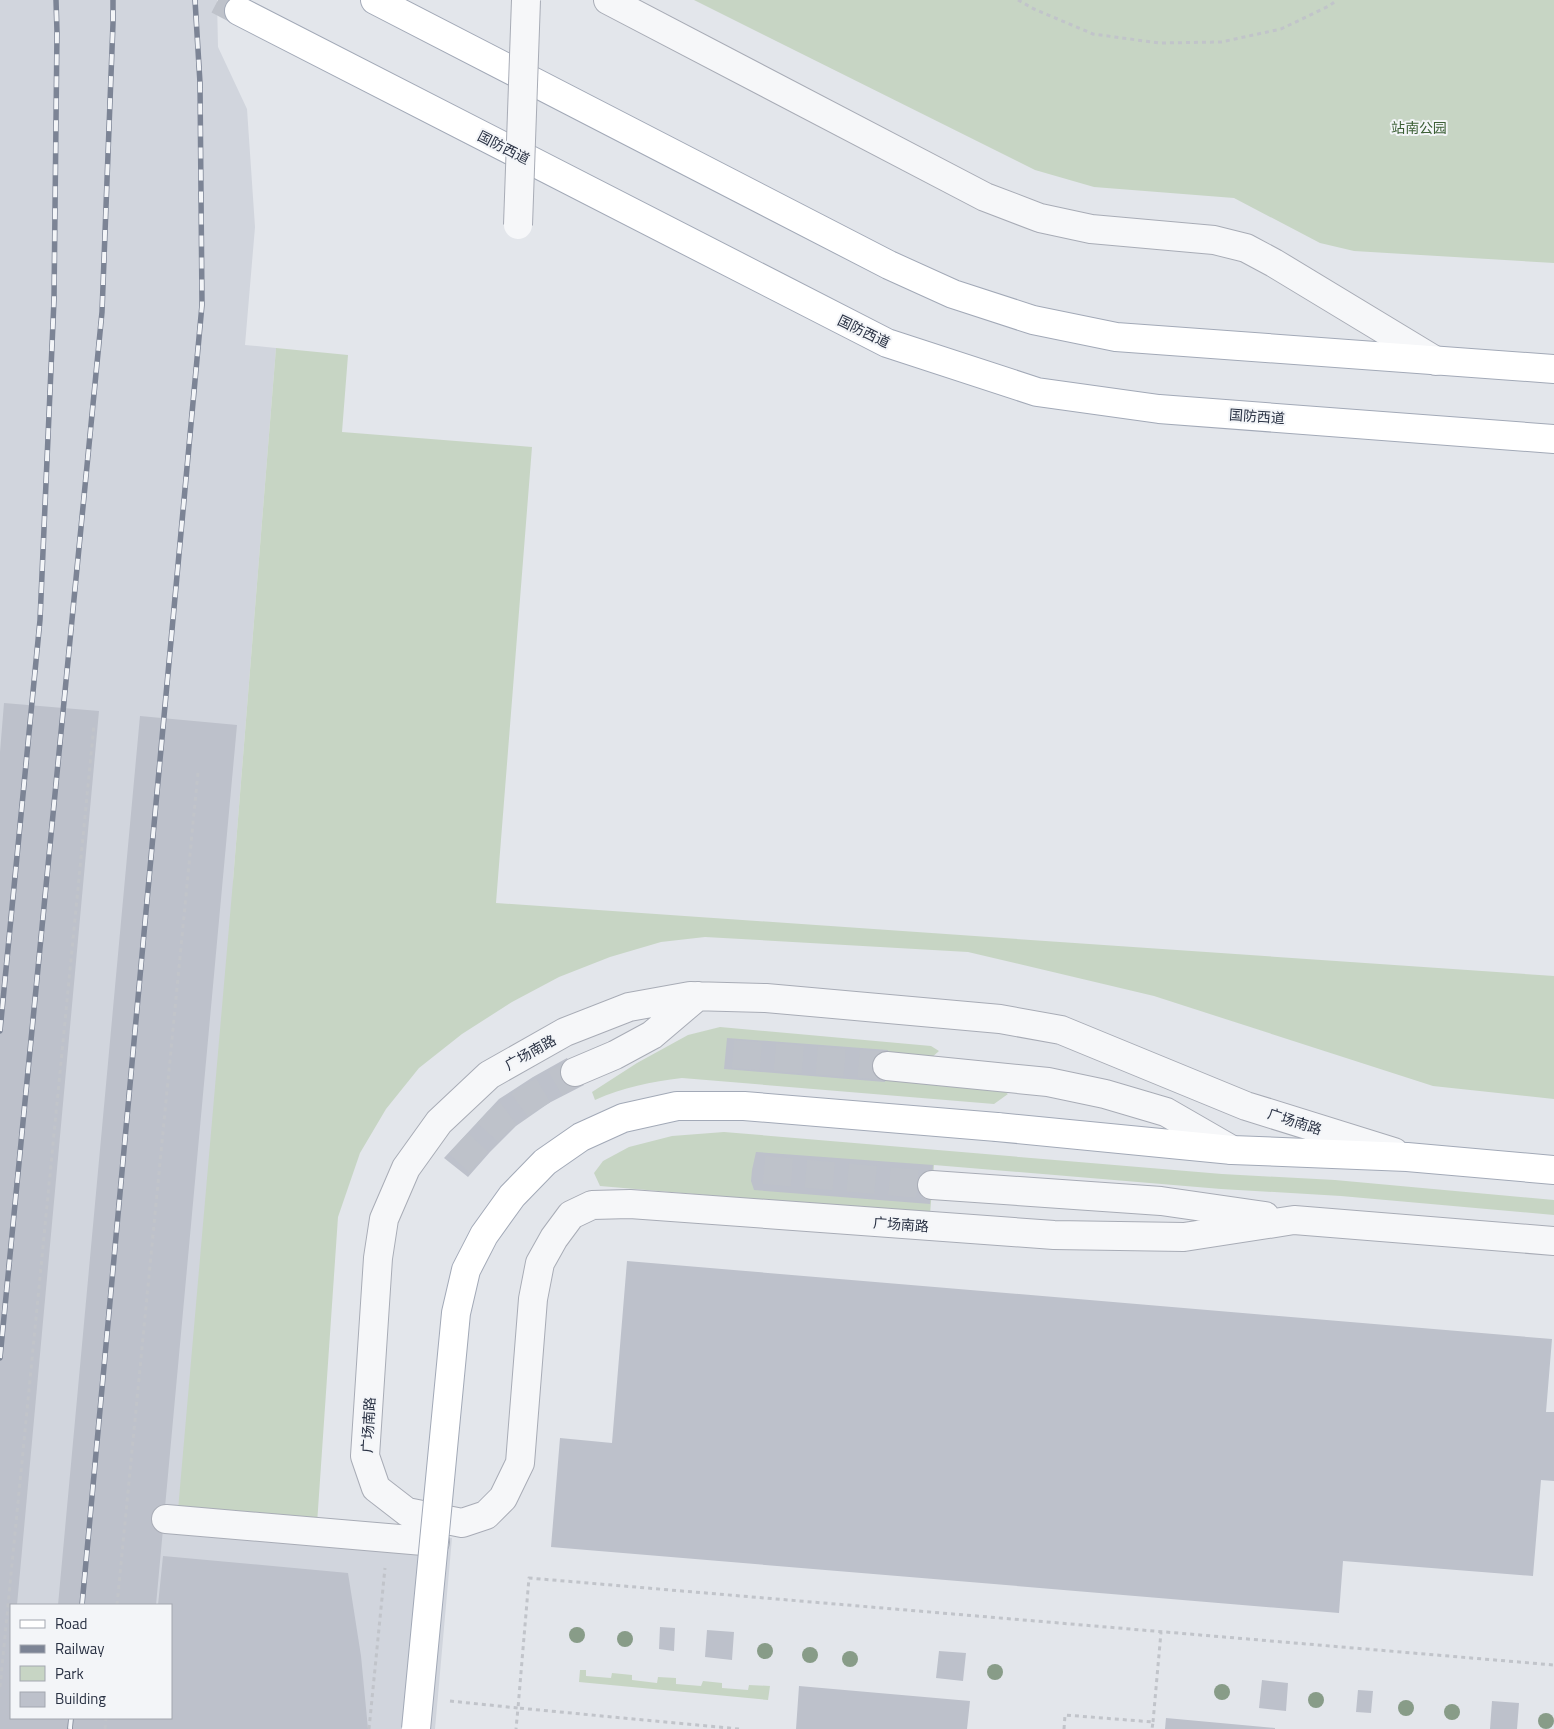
<svg xmlns="http://www.w3.org/2000/svg" width="1554" height="1729" viewBox="0 0 1554 1729" font-family="'Titillium Web','Noto Sans SC',sans-serif">
  <style>
    .built { fill: #d1d5dd; fill-rule: evenodd }
    .green { fill: #c7d5c4 }
    .building { fill: #bdc1cb }
    .lines { fill: none; stroke-linecap: round; stroke-linejoin: round }
    .minor-tunnel { stroke: #bec2ca; stroke-width: 28; stroke-dasharray: 28 14; stroke-linecap: butt }
    .major-tunnel { stroke: #bec2ca; stroke-width: 28; stroke-dasharray: 28 14; stroke-linecap: butt }
    .minor-casing { stroke: #a8acb6; stroke-width: 30 }
    .major-casing { stroke: #a2a9b7; stroke-width: 30 }
    .path { stroke: #c1c4ca; stroke-width: 3; stroke-dasharray: 4 4; stroke-linecap: butt }
    .minor { stroke: #f6f7f9; stroke-width: 28 }
    .major { stroke: #fff; stroke-width: 28 }
    .rail-casing { stroke: #7c8495; stroke-width: 5.5 }
    .rail { stroke: #f3f5f8; stroke-width: 4; stroke-dasharray: 11; stroke-linecap: butt }
    .minor-bridge-casing { stroke: #a8acb6; stroke-width: 30; stroke-linecap: butt }
    .major-bridge-casing { stroke: #a2a9b7; stroke-width: 30; stroke-linecap: butt }
    .minor-bridge { stroke: #f6f7f9; stroke-width: 28 }
    .major-bridge { stroke: #fff; stroke-width: 28 }
    .tree { fill: #889c88 }
    .labels { text-anchor: middle; dominant-baseline: central; stroke-width: 4; stroke-linejoin: round; paint-order: stroke }
    .park-label { font-size: 14px; fill: #3d6037; stroke: #f3f5f8 }
    .street-label { font-size: 14px; fill: #2a3244; stroke: #f3f5f8 }
  </style>
  <rect width="100%" height="100%" fill="#e3e6eb"/>
  <path class="built" d="M0,0H217L218,47L247,109L255,227L245,345L276,348L233,881L317,1524L452,1538L435,1729H0ZM11,1605H171V1718H11Z"/>
  <path class="green" d="M694,0H1554V263L1354,251L1320,243L1234,198L1094,187L1035,170Z
    M276,348L348,355L342,432L532,447L496,903L1554,976V1099L1433,1086L1154,996L968,952L705,937L661,942L610,957L559,977L512,1002L462,1034L419,1068L386,1109L360,1153L338,1217L317,1524L178,1510L233,881Z
    M720,1027L931,1046L939,1051L930,1059L995,1085L1008,1094L994,1104L682,1078C651,1082 623,1087 595,1100L592,1092L637,1063L688,1035Z
    M724,1132L1222,1174L1335,1180L1554,1200V1215L1341,1196L1221,1189L934,1165L930,1214L600,1186L594,1173L603,1161L629,1147L672,1136Z
    M580,1670H586V1676L611,1678L612,1673L632,1675V1680L657,1683L658,1677L676,1678V1684L701,1686L703,1681L722,1683V1688L748,1690L749,1685L770,1686L768,1700L579,1682Z"/>
  <path class="building" d="M4,703L99,711L17,1605H11V1718H171V1605H158L163,1556L348,1573L361,1656L368,1729H0V752Z
    M140,716L237,725L156,1605H58Z
    M727,1038L888,1050L885,1082L724,1069Z
    M567,1058L584,1085L549,1103L516,1126L490,1152L468,1177L444,1158L499,1099L533,1077Z
    M756,1152L933,1165L930,1204L754,1190L751,1181L752,1170Z
    M627,1261L1552,1339L1546,1412H1554V1481L1541,1480L1533,1576L1343,1561L1339,1613L551,1547L560,1438L612,1443Z
    M660,1627L675,1628L674,1651L659,1649Z
    M707,1630L734,1632L732,1660L705,1657Z
    M939,1651L966,1653L963,1681L936,1678Z
    M1262,1680L1288,1683L1286,1711L1259,1708Z
    M799,1686L970,1701L967,1729H796Z
    M1358,1690L1373,1691L1371,1713L1356,1712Z
    M1492,1701L1519,1703L1517,1729H1490Z
    M1166,1718L1275,1728V1729H1165Z"/>
  <g class="lines">
    <path class="minor-tunnel" d="M733,1054L887,1066
      M459,1163L497,1122L528,1099L575,1072
      M764,1170L932,1185"/>
    <path class="major-tunnel" d="M218,0L239,11"/>
    <g class="minor-casing">
      <path id="minor" d="M608,0L985,197L1040,218L1091,229L1214,240L1246,248L1274,263L1436,361
        M887,1066L1048,1082L1105,1094L1166,1112L1232,1150
        M575,1072L615,1055L652,1035L698,996
        M1394,1152L1246,1106L1061,1030L1000,1019L766,998L690,996L629,1007L565,1032L489,1075L439,1122L406,1168L384,1219L378,1258L365,1456L376,1488L407,1512L462,1523L486,1515L503,1498L520,1463L533,1299L540,1263L554,1238L571,1215L592,1205L630,1204L1054,1235L1184,1237L1294,1220L1554,1241
        M932,1185L1161,1201L1265,1216
        M166,1519L435,1542"/>
    </g>
    <g class="major-casing">
      <path id="major" d="M375,0L889,265L953,294L1033,320L1116,337L1554,369
        M239,11L887,343L1037,392L1159,409L1554,439
        M997,1127L1232,1150L1407,1157L1554,1170"/>
    </g>
    <path class="path" d="M1018,0L1034,9L1093,34L1159,43L1221,42L1281,29L1329,6L1337,0
      M117,1605L198,772
      M0,1687L94,724
      M450,1701L518,1708L516,1729
      M1153,1722L1161,1632
      M105,1729L106,1718
      M369,1729L385,1568
      M739,1729L518,1708L529,1578L1554,1665
      M1064,1729L1065,1715L1153,1722L1152,1729"/>
    <use href="#minor" class="minor"/>
    <use href="#major" class="major"/>
    <g class="rail-casing">
      <path id="rail" d="M0,1031L40,620L54,300L57,32L56,0
        M0,1358L102,312L113,23V0
        M82,1605L202,305L200,83L195,0
        M70,1729L71,1718"/>
    </g>
    <use href="#rail" class="rail"/>
    <g class="minor-bridge-casing">
      <path id="minor-bridge" d="M518,225L526,0"/>
    </g>
    <g class="major-bridge-casing">
      <path id="major-bridge" d="M416,1729L456,1313L466,1270L484,1235L512,1196L545,1162L581,1137L623,1118L677,1106H744L997,1127"/>
    </g>
    <use href="#minor-bridge" class="minor-bridge"/>
    <use href="#major-bridge" class="major-bridge"/>
  </g>
  <g class="tree">
    <circle cx="577" cy="1635" r="8"/>
    <circle cx="625" cy="1639" r="8"/>
    <circle cx="765" cy="1651" r="8"/>
    <circle cx="810" cy="1655" r="8"/>
    <circle cx="850" cy="1659" r="8"/>
    <circle cx="995" cy="1672" r="8"/>
    <circle cx="1222" cy="1692" r="8"/>
    <circle cx="1316" cy="1700" r="8"/>
    <circle cx="1406" cy="1708" r="8"/>
    <circle cx="1452" cy="1712" r="8"/>
    <circle cx="1546" cy="1721" r="8"/>
  </g>
  <g class="labels">
    <g class="park-label">
      <text x="1419" y="127">站南公园</text>
    </g>
    <g class="street-label">
      <text transform="translate(504 147) rotate(27)">国防西道</text>
      <text transform="translate(864 331) rotate(26)">国防西道</text>
      <text transform="translate(1257 416) rotate(4)">国防西道</text>
      <text transform="translate(530 1052) rotate(-29)">广场南路</text>
      <text transform="translate(1295 1121) rotate(18)">广场南路</text>
      <text transform="translate(901 1224) rotate(4)">广场南路</text>
      <text transform="translate(368 1425) rotate(-87)">广场南路</text>
    </g>
  </g>
  <rect x="10" y="1604" width="162" height="115" fill="#f3f5f8" stroke="#a3a7b0"/>
  <rect x="20" y="1620" width="25" height="8" fill="#ffffff" stroke="#a3a7b0"/>
  <text x="55" y="1629" font-size="15" fill="#2a3244">Road</text>
  <rect x="20" y="1645" width="25" height="8" fill="#7c8495" stroke="#a3a7b0"/>
  <text x="55" y="1654" font-size="15" fill="#2a3244">Railway</text>
  <rect x="20" y="1666" width="25" height="15" fill="#c7d5c4" stroke="#a3a7b0"/>
  <text x="55" y="1679" font-size="15" fill="#2a3244">Park</text>
  <rect x="20" y="1692" width="25" height="15" fill="#bdc1cb" stroke="#a3a7b0"/>
  <text x="55" y="1704" font-size="15" fill="#2a3244">Building</text>
</svg>
